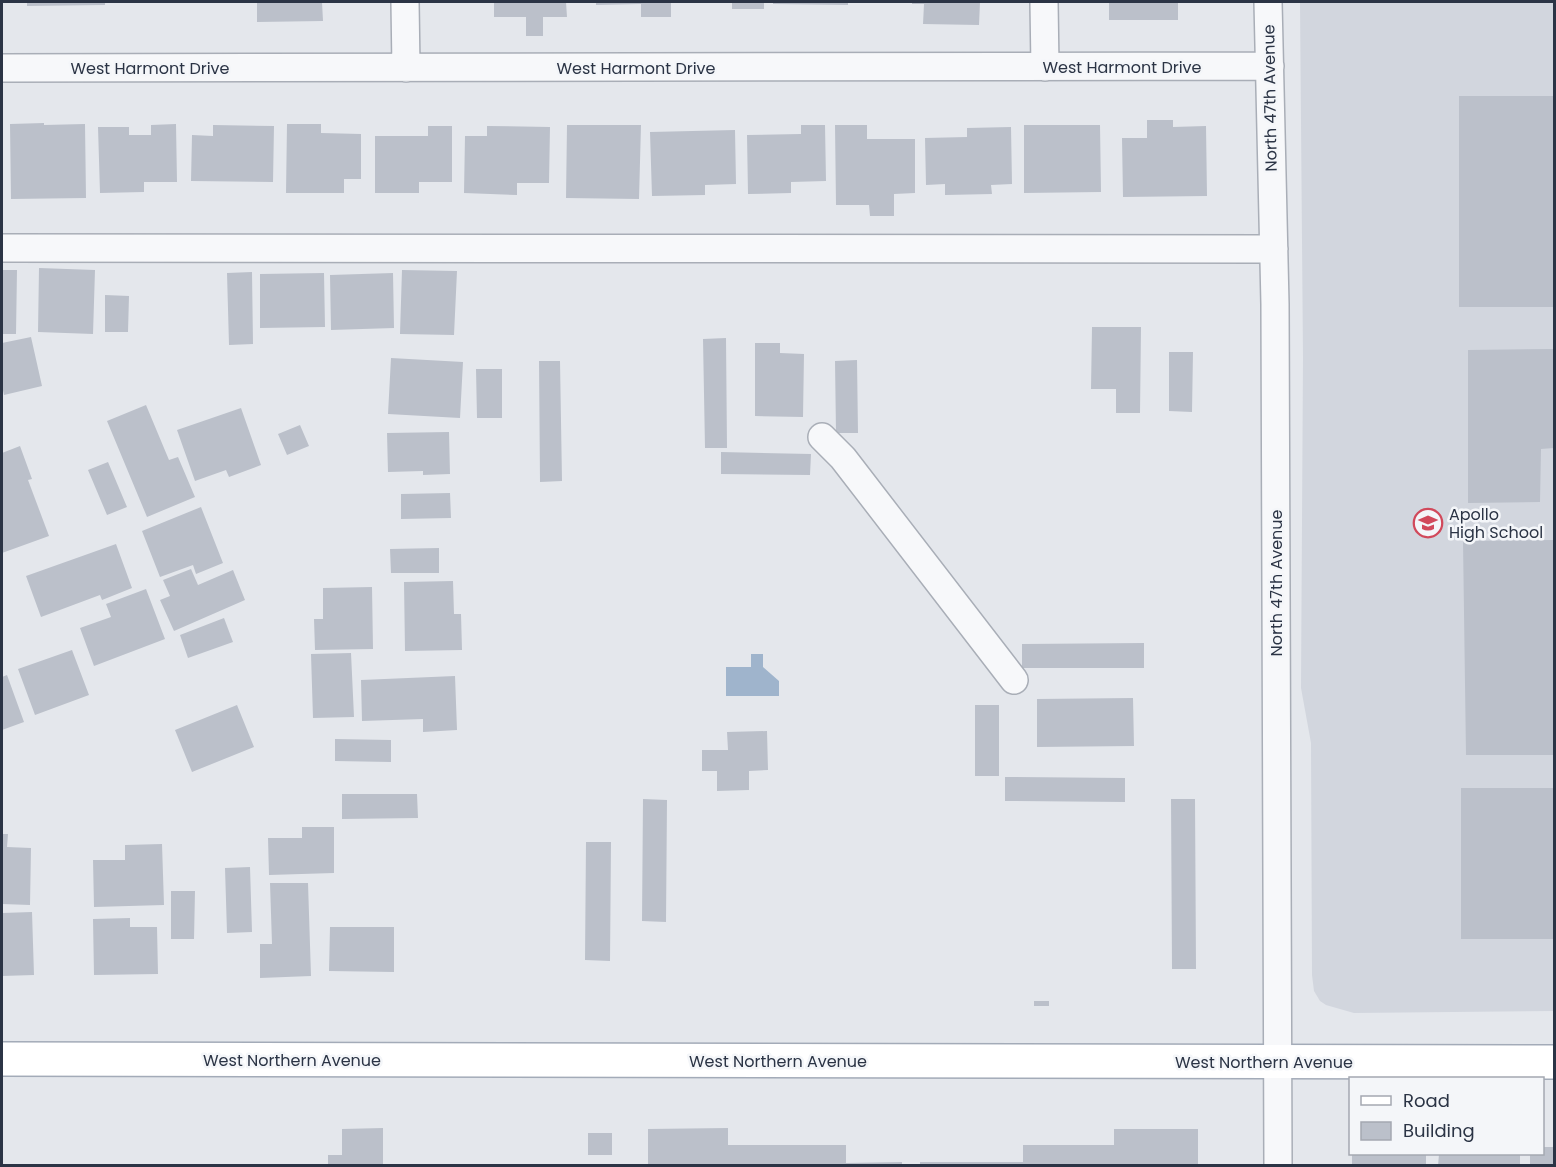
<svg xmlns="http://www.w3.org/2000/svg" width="1556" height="1167" viewBox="0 0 1556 1167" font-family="Poppins,sans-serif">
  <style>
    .built { fill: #d2d6de }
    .water { fill: #9fb4cc }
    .building { fill: #bbc0ca }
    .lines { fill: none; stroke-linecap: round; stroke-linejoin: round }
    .minor-casing { stroke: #a9aeb7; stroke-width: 30 }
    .major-casing { stroke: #a3abb8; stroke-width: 36 }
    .minor { stroke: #f7f8fa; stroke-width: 27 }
    .major { stroke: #fff; stroke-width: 33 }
    .labels { text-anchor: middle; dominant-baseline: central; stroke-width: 5; stroke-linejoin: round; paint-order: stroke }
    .street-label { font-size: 16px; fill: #2b3445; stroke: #f4f6f9 }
    .poi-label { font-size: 16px; fill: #2b3445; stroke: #f4f6f9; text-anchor: start }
  </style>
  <rect width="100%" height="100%" fill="#e4e7ec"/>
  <path class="built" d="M1300,2H1554V1011L1354,1013L1326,1005L1320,1001L1314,991L1312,975L1311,743L1301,688L1303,358Z"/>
  <path class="water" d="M751,654H763V667L779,681V696H726V667H751Z"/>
  <path class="building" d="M27,2H105V5L27,6Z
    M257,2H322L323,21L257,22Z
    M494,2H566L567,17H543V36H526V17H494Z
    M596,2H671V17H641V4L596,5Z
    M732,2H764V9H732Z
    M773,2H848V5L773,4Z
    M912,2H980L979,25L923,24L924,4H912Z
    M1109,2H1178V20H1109Z
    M1459,96H1554V307H1459Z
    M1147,120H1173V127L1206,126L1207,196L1123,197L1122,138H1147Z
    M44,123V125L85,124L86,198L11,199L10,124Z
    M176,124L177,182H144V192L100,193L98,127H129V135H151V125Z
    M287,124H321V133L361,134V179H344V193H286Z
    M213,125L274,126L273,182L191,181L192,135L213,136Z
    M567,125H641L639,199L566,198Z
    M801,125H825L826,181L791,182V193L748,194L747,135L801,134Z
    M835,125H867V139H915V193L894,194V216H870L869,205H836Z
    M1024,125H1100L1101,192L1024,193Z
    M428,126H452V182H419V193H375V136H428Z
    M487,126L550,127L549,183H517V195L464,193L465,136H487Z
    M1011,127L1012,184L991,185L992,194L945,195V184L926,185L925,138L967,137V128Z
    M735,130L736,184L705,185V195L652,196L650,132Z
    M39,268L95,270L93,334L38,332Z
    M2,270H17L16,334H2Z
    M402,270L457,271L454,335L400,334Z
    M252,272L253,344L229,345L227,273Z
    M324,273L325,327L260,328V274Z
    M393,273L394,328L331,330L330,275Z
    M105,295L129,296L128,332H105Z
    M1092,327H1141L1140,413H1116V389H1091Z
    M31,337L42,386L4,395L2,386V343Z
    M726,338L727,448H705L703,339Z
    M755,343H780V353L804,354L803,417L755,416Z
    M1554,349V448L1541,449L1540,502L1468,503V350Z
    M1169,352H1193L1192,412L1169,411Z
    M391,358L463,362L460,418L388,414Z
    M857,360L858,433H836L835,361Z
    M539,361H560L562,481L540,482Z
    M476,369H502V418H477Z
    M146,405L169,460L178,457L195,497L147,517L107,421Z
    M241,408L261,465L229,477L226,470L195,481L177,430Z
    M300,425L309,446L287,455L278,434Z
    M449,432L450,474L423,475V471L388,472L387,433Z
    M20,446L32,479L28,480L49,536L2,553V453Z
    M721,452L811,454L810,475L721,474Z
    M108,462L127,507L107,515L88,470Z
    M450,493L451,518L401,519V494Z
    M201,507L223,563L196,574L193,565L160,577L142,531Z
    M1554,540V755H1466L1463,541Z
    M116,544L132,588L102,600L100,595L41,617L26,576Z
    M439,548V573H391L390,549Z
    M191,569L198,585L233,570L245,600L174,631L160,600L170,596L163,580Z
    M453,581L454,614H461L462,650L405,651L404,582Z
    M372,587L373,649L315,650L314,619H323V588Z
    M146,589L165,639L94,666L80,628L111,617L106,604Z
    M224,618L233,642L188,658L180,635Z
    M1144,643V668H1022V644Z
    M72,650L89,695L35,715L18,669Z
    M351,653L354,717L313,718L311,654Z
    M7,675L24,722L2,730V677Z
    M455,676L457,730L423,732V719L362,721L361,680Z
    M1133,698L1134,746L1037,747V699Z
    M237,705L254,747L192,772L175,730Z
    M975,705H999V776H975Z
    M767,731L768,770L749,771V790L717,791V771H702V750H728L727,732Z
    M335,739L391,740V762L335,761Z
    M1005,777L1125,778V802L1005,801Z
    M1461,788H1554V939H1461Z
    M342,794H417L418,818L342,819Z
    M643,799L667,800L666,922L642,921Z
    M1171,799H1195L1196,969H1172Z
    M302,827H334V873L269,875L268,838H302Z
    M2,834H8L7,847L31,848L30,905L2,904Z
    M586,842H611L610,961L585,960Z
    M162,844L164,905L94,907L93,860H125V845Z
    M250,867L252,932L227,933L225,868Z
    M270,883H308L311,976L260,978V944H272Z
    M171,891H195L194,939H171Z
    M32,912L34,975L2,976V913Z
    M130,918V927H157L158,974L94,975L93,919Z
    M330,927H394V972L329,971Z
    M1034,1001H1049V1006H1034Z
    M383,1128V1166H328V1155H342V1129Z
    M728,1128V1145H846V1163L902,1162V1166H667V1164H648V1129Z
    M1114,1129H1198V1166H920V1162H1023V1145H1114Z
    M588,1133H612V1155H588Z
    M1542,1147H1554V1166H1530V1154H1542Z
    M1352,1154H1426V1166H1352Z
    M1439,1154H1520V1166H1438Z"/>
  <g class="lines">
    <g class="minor-casing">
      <path id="minor" d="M405,2L406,68
        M1044,2L1045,67
        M1268,2L1275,304L1278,1166
        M2,68L1270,66
        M2,248L1274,249
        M822,437L843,458L1014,680"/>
    </g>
    <g class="major-casing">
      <path id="major" d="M2,1059L1554,1062"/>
    </g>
    <use href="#minor" class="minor"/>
    <use href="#major" class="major"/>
  </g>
  <defs>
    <g id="school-ring" transform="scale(1.5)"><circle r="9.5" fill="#f4f6f9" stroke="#d1495b" stroke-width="1.5"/><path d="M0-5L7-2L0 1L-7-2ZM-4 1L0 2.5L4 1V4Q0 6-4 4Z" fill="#d1495b"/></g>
  </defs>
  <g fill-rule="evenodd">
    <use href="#school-ring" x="1428" y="523"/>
  </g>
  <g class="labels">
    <g class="street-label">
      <text x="1122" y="67">West Harmont Drive</text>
      <text x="150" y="68">West Harmont Drive</text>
      <text x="636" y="68">West Harmont Drive</text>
      <text transform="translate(1270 98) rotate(-91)">North 47th Avenue</text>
      <text transform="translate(1276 583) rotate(-90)">North 47th Avenue</text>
      <text x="292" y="1060">West Northern Avenue</text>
      <text x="778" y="1061">West Northern Avenue</text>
      <text x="1264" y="1062">West Northern Avenue</text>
    </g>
    <g class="poi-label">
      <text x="1449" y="514">Apollo<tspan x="1449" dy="18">High School</tspan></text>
    </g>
  </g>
  <rect width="1556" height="1167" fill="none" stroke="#2b3445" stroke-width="6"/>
  <rect x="1349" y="1077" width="195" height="78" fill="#f4f6f9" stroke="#a4a8b1" stroke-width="1.5"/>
  <rect x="1361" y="1096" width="30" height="9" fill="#ffffff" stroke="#a4a8b1" stroke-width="1.5"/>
  <text x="1403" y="1107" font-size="18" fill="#2b3445">Road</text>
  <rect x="1361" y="1122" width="30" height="18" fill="#bbc0ca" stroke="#a4a8b1" stroke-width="1.5"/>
  <text x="1403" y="1137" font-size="18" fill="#2b3445">Building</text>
</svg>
